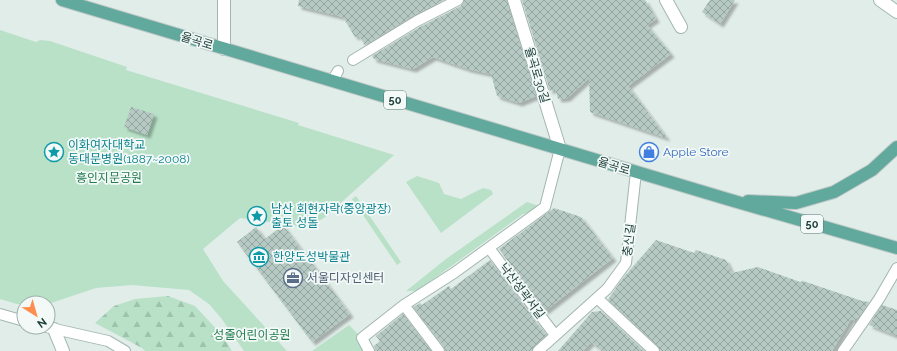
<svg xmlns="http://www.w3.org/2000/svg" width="897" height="351" viewBox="0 0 897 351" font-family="Raleway,'Noto Sans KR',sans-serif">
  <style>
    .green { fill: #b8e1c7 }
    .forest { fill: url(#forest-firs) }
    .building { fill: url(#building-cross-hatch); filter: url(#shadow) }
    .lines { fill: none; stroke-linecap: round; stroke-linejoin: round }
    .lane-casing { stroke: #a3b6b1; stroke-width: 12 }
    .street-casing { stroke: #a3b6b1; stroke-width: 14 }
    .secondary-casing { stroke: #9ebab3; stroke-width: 14 }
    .primary-casing { stroke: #c0cac8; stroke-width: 14 }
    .lane { stroke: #fff; stroke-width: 10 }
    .street { stroke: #fff; stroke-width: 12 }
    .secondary { stroke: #fff; stroke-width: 12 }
    .primary { stroke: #61a89d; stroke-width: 12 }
    .labels { text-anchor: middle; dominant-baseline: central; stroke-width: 3.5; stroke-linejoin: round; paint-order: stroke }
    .shield { fill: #f2f9f7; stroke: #5e7873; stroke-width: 1 }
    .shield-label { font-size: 11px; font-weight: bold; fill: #1f403b }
    .street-label { font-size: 12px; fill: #1f403b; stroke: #f2f9f7 }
    .culture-label { font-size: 12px; fill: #0d838f; stroke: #f2f9f7; text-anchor: start }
    .shop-label { font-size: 12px; fill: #366cbe; stroke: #f2f9f7; text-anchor: start }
    .park-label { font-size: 12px; fill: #257c50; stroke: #f2f9f7 }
    .service-label { font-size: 12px; fill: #4e5e75; stroke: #f2f9f7; text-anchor: start }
  </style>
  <defs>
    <pattern id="forest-firs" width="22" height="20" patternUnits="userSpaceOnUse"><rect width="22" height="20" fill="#b8e1c7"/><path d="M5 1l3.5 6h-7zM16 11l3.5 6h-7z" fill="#9ec2ac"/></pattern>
    <pattern id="building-cross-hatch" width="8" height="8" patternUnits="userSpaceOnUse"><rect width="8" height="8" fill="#b6c9c3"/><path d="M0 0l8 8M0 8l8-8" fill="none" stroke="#93a5a0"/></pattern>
    <filter id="shadow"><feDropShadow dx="3.5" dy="3.5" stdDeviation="1" flood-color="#0004"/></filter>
  </defs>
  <rect width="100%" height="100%" fill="#e1ede9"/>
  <path class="green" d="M0,30L36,42L40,40L50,41L127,67L126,70L299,123L298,125L394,155L324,218L313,224L299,226L240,218L203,249L223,281L287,351H244L221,318L209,304L189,290L132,285L96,288L48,304H17L0,299Z
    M417,176L439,183L444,194L461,199L483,188L491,190L493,194L441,233L406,182Z
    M356,196L401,262L397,265L352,199Z
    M527,202L539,206L529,213L523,214L417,291H406L446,259Z
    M349,325L362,338L369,351H312Z"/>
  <path class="forest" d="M168,296L195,306L223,336L232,351H145L142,348L95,323L114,306L135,299Z"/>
  <path class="building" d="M299,0H444L414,15L365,45L358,35L355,37L343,17L298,6Z
    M464,0H507L536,96L519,103L497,96L491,74L468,69L433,57L413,69L374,59L372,56L420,27L461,6Z
    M522,0H645L656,19L647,25L671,54L628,86L667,138L590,112L589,78L567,98L558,99L555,88L550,91Z
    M710,0H735L720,24L702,12Z
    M131,107L154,114L147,135L124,127Z
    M554,208L581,217L613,258L545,311L499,249Z
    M283,225L350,314L312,342L237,242L256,227L265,239Z
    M656,240L694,253L696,250L726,260L732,273L758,267L800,282L803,281L862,301L869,302L856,321L851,319L832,351H660L658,346L608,300L611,295L624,277Z
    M490,260L534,319L530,322L535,321L546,335L534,346L532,351H445L444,347L413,307L420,303L422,305L449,286L451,289Z
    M882,305L897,310V336L869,325Z
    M601,311L644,351H602L591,342L583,351H558L592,312Z
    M403,314L431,351H375L374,346L380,341L376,336Z"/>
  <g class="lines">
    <g class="lane-casing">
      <path id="lane" d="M353,60L417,21L458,0
        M332,81L338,71
        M489,248L555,335
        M597,298L654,351
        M404,305L439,351
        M0,314L24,321
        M46,327L108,341L125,351
        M369,351L362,338L404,305L454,273L545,207L560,149
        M538,351L607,289L626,263L636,172
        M843,351L879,299L897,268"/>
    </g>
    <g class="street-casing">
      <path id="street" d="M224,0V49
        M514,0L560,149
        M666,0L681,27
        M54,329L63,351"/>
    </g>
    <g class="secondary-casing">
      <path id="secondary" d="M880,0L897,12"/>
    </g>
    <g class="primary-casing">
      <path id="primary" d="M62,0L727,199L897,248
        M748,201L796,203L834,192L872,170L897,147"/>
    </g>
    <use href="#lane" class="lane"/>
    <use href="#street" class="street"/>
    <use href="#secondary" class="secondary"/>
    <use href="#primary" class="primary"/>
  </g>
  <defs>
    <g id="sight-ring" transform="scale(1)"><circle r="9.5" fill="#f2f9f7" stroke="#0f9aa8" stroke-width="1.5"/><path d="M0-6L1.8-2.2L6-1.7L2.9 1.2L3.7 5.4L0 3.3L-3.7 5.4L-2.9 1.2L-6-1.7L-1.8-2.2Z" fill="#0f9aa8"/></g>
    <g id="shop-ring" transform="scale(1)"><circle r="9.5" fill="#f2f9f7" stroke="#3f7fe0" stroke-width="1.5"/><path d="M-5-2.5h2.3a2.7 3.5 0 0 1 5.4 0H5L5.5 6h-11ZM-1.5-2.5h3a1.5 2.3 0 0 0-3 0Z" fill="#3f7fe0"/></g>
    <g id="museum-ring" transform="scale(1)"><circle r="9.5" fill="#f2f9f7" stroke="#0f9aa8" stroke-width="1.5"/><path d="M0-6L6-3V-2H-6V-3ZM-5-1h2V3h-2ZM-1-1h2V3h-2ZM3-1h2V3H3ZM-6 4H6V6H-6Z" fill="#0f9aa8"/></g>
    <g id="office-ring" transform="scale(1)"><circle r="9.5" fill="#f2f9f7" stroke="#5c6f8a" stroke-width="1.5"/><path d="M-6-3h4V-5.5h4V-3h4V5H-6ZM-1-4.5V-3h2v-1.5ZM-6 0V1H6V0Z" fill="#5c6f8a"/></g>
  </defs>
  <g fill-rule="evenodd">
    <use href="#sight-ring" x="54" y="152"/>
    <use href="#shop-ring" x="649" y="152"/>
    <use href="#sight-ring" x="257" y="216"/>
    <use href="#museum-ring" x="259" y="257"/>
    <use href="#office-ring" x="293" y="278"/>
  </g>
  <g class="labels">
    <g class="shield">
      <rect x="384" y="91" width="22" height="18" rx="3"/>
      <rect x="801" y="215" width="22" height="18" rx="3"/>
    </g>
    <g class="shield-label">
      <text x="395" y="100">50</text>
      <text x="812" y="224">50</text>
    </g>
    <g class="street-label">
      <text transform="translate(197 41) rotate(17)">율곡로</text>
      <text transform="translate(537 75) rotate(73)">율곡로30길</text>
      <text transform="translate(614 166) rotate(17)">율곡로</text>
      <text transform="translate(629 240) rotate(-83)">충신길</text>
      <text transform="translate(522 291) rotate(53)">낙산성곽서길</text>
    </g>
    <g class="culture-label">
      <text x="68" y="145">이화여자대학교<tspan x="68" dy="14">동대문병원(1887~2008)</tspan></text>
      <text x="271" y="209">남산 회현자락(중앙광장)<tspan x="271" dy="14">출토 성돌</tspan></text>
      <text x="273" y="257">한양도성박물관</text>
    </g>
    <g class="shop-label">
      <text x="663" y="152">Apple Store</text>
    </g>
    <g class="park-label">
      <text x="109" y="178">흥인지문공원</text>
      <text x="252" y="335">성줄어린이공원</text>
    </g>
    <g class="service-label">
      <text x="307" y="278">서울디자인센터</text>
    </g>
  </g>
  <g transform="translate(36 315) rotate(143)"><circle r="19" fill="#f2f9f7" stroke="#9eafac"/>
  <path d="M0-3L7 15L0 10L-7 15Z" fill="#ff8d4e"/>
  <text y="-6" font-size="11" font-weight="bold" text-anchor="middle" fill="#1f403b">N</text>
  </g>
</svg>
